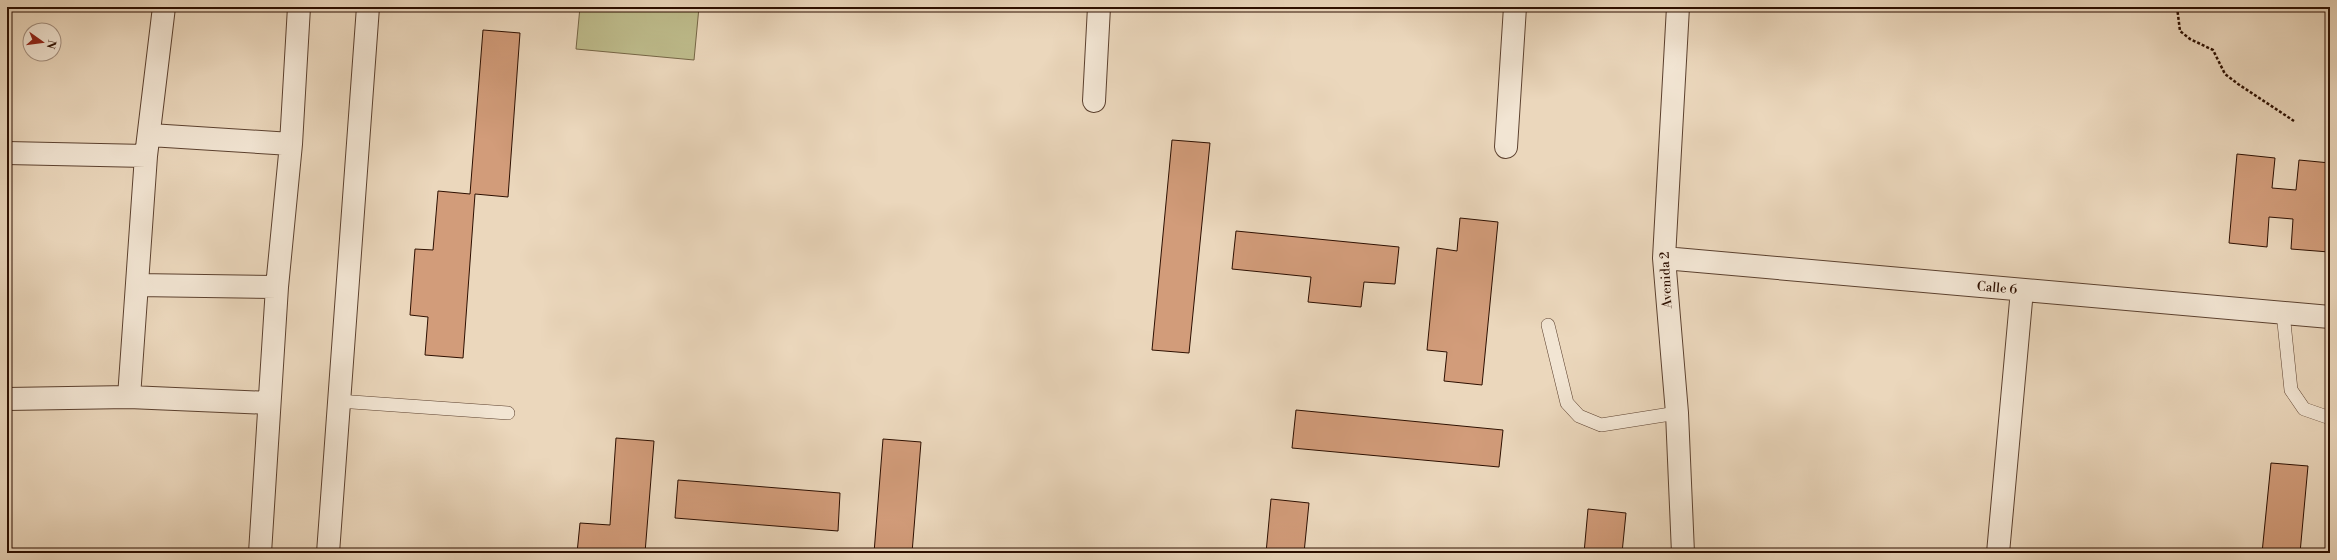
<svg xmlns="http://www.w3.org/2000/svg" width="2337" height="560" viewBox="0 0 2337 560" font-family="'Libre Bodoni',serif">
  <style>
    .green { fill: #bebc8c; stroke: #766646 }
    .building { fill: #d29c7a; stroke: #2d0f00 }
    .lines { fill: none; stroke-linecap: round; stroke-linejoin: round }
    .lane-casing { stroke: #5c412f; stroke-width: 14 }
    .street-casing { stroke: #5c412f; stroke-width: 24 }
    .path { stroke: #2d0f00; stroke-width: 2.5; stroke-dasharray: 3 2; stroke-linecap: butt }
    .lane { stroke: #f2e5d3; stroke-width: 13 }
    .street { stroke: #f2e5d3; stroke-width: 22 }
    .labels { text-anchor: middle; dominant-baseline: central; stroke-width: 3; stroke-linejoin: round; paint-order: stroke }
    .street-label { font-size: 13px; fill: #2d0f00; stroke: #f2e5d3 }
  </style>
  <rect width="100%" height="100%" fill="#ebd7bc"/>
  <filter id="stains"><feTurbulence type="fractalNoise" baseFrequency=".005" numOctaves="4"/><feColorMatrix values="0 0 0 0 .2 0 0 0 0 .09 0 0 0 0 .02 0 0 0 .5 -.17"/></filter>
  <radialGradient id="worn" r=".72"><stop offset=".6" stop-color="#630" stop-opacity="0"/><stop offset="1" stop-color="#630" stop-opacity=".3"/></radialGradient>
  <path class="green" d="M580,7H699L694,60L576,49Z"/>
  <path class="building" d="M483,30L520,33L508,197L475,194L463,358L425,355L428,317L410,315L415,249L433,250L438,191L470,194Z
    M1172,140L1210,143L1189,353L1152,350Z
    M2237,154L2275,158L2272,188L2296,190L2299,160L2330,163L2329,252L2291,249L2293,219L2269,217L2267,247L2229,243Z
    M1460,218L1498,222L1482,385L1444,381L1447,352L1427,350L1437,248L1457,251Z
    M1236,231L1399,247L1395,284L1364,282L1361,307L1308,302L1311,277L1232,269Z
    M1296,410L1503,430L1499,467L1292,448Z
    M616,438L654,441L645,553H577L580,523L610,525Z
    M883,439L921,442L912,553H874Z
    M2271,463L2308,466L2300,553H2262Z
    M678,480L840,493L838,531L675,518Z
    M1271,499L1309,503L1304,553H1266Z
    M1588,509L1626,513L1622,553H1584Z"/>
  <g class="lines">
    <g class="lane-casing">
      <path id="lane" d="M2283,313L2291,390L2304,409L2330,418
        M1548,325L1567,403L1579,416L1601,425L1677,413
        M338,401L508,413"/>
    </g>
    <g class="street-casing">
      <path id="street" d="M1678,7L1664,258L1677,413L1683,553
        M1094,101L1099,7
        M150,135L291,144
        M1506,147L1515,7
        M7,153L146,156
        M1664,258L2330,317
        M137,285L277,287
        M129,397L146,156L164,7
        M7,399L129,397L269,403
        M260,553L277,287L291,144L299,7
        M328,553L368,7
        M1998,553L2022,290"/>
    </g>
    <path class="path" d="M2177,7L2180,31L2190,39L2213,50L2225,74L2238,84L2294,121"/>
    <use href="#lane" class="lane"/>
    <use href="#street" class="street"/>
  </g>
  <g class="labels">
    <g class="street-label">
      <text transform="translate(1666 280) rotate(-93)">Avenida 2</text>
      <text transform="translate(1997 288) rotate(5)">Calle 6</text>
    </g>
  </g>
  <rect width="2337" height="560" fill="none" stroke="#ebd7bc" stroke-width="24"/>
  <rect x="8" y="8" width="2321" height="544" fill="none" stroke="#2d0f00" stroke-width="2"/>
  <rect x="12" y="12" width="2313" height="536" fill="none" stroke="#2d0f00"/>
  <g transform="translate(42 42) rotate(104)"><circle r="19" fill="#f2e5d3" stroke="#a38f7f"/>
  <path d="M0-3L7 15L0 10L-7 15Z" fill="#8f2418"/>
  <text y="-6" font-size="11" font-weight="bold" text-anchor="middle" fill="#2d0f00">N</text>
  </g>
  <rect width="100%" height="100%" filter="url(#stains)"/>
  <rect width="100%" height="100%" fill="url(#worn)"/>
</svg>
